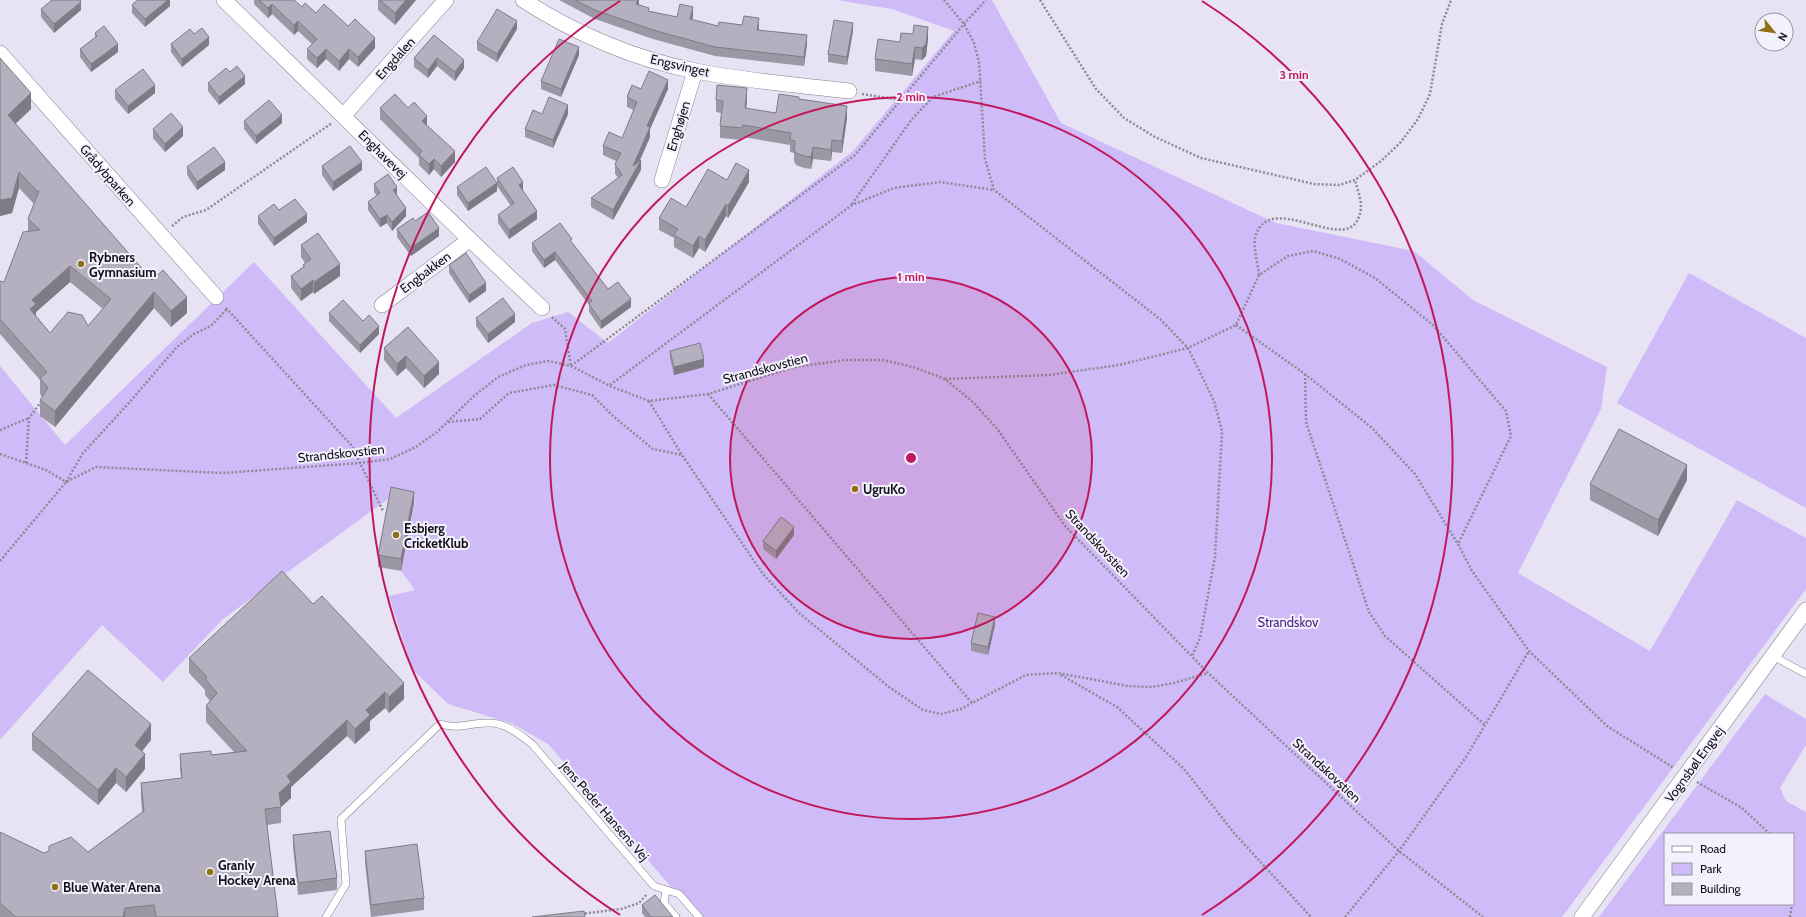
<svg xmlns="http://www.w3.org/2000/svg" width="1806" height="917" viewBox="0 0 1806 917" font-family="Cabin,sans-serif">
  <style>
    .green { fill: #cebbf8; fill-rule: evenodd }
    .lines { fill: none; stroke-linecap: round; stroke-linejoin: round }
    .lane-casing { stroke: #837f8e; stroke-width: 8 }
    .street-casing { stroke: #837f8e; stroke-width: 16 }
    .path { stroke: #8d8a96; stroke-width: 2.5; stroke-dasharray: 2 2; stroke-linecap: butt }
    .lane { stroke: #fff; stroke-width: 7 }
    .street { stroke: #fff; stroke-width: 15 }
    .wall { fill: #9c97a5; fill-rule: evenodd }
    .shaded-wall { fill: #7f7b86 }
    .building { fill: #b5b0c0; stroke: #7f7b86; fill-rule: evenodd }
    .ring { fill: none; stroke: #c2185b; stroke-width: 2 }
    .poi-dot { fill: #8f7115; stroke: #f4f1fe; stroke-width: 1.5 }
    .labels { text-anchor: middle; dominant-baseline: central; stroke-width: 4; stroke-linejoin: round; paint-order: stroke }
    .street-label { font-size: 13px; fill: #141218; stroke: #f4f1fe }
    .poi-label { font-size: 13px; font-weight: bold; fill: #141218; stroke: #f4f1fe; text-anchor: start }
    .park-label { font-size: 13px; fill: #4d2483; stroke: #f4f1fe }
    .centre { fill: #c2185b; stroke: #f4f1fe; stroke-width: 2 }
    .ring-label { font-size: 12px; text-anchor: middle; font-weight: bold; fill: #c2185b; stroke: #f4f1fe; stroke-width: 4; stroke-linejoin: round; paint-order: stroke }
  </style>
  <rect width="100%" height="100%" fill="#e7e3f4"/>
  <path class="green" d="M837,0H992L1061,123L1276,223L1414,251L1473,300L1607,367L1601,409L1518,573L1650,651L1737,500L1806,538V589L1562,917H697L548,744L511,723L448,704L412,669L389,596L415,590L401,571L415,501L392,496L223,619L163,682L102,625L0,740V366L65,445L254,262L396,418L532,323L568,312L608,343L853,151L954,31L892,9Z
    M1689,273L1806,338V508L1617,403Z
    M1765,694L1806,719V745L1780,788L1786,801L1806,812V917H1599ZM1665,834H1793V904H1665Z"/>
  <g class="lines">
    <g class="lane-casing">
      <path id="lane" d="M1773,656L1806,674
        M666,890L664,903L676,917
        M326,917L346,884L341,819L440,724C460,730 470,722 490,723C506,723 520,735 532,744L654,886L679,894L699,917"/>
    </g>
    <g class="street-casing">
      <path id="street" d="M224,0C330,102 434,207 542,308
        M523,0C574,33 636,60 696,71C746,81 798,85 849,91
        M0,53L216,297
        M344,115L446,0
        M662,180L695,71
        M382,305L469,240
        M1582,917L1806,610"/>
    </g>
    <path class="path" d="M944,0L964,24L974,43L979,62L985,159L994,190L1160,319L1188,348L1214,401L1222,431L1215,557L1200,638L1192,656
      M1040,0L1096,89L1124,118L1155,137L1201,158L1314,184L1339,185L1355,180L1381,161L1400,143L1418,119L1430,94L1442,24L1451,0
      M862,94L901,100
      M852,204L912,119L933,97L981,81
      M172,226L183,217L206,210L332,123
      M1259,275C1258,265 1253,247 1255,238C1267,189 1340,251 1357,221C1359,217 1361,212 1361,207C1361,198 1357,188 1355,180
      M226,308L352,446L383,511
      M552,317L565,329L571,366
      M1236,325L1305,374L1371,427L1415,474L1458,544L1472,571L1529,651L1607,726L1674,768
      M571,366L855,155L964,24L986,0
      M1305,374L1306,422L1369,612L1385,636L1485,725
      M945,379L1049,375L1119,365L1188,348L1236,325L1259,275L1288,256L1313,251L1340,259L1375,278L1433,325L1506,411L1511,436L1458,544
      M610,385L852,205L894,188L940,182L994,190
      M708,394L972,703L1026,675L1058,673L1128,686L1152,687L1174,683L1208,673
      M649,401L682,455L763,574L799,613L889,687L923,710L941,714L961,709L972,703
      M448,422L480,419L509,393L554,385L592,395L614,417L653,449L682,455
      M0,430L29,418
      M0,454L46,470L66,482L83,453L128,404L177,347L194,334L211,326L227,309
      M26,463L29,418L41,402
      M0,561L66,482L96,467L223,473L360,463L390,459L416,447L437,432L474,396L498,377L526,365L548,361L571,366L610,386L649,401L708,394L795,367L846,360H883L913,367L945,379L973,402L998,430L1065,526L1208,673L1399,851L1483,917
      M1061,675L1117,707L1184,769L1234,833L1311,917
      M1697,782L1742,808L1770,834
      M1793,889V896
      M581,914L621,909L639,903L647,894
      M1345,917L1399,851L1466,757L1529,651
      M1790,917L1792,904"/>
    <use href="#lane" class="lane"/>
    <use href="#street" class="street"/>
  </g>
  <path class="wall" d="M168,0H170V6L145,27L132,13V5Z
    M254,0H294L302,7L348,26L375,48L358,67L349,59L339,71L326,59L317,68L307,59V49L312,44L298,31L294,35L272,14L268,18L254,4Z
    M378,0H416L395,25L378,10Z
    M559,0H639V5L649,11L677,17L693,16L692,20L718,26L742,25L759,27V30L807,44L804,66L715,56L653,39L595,19Z
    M41,9L81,10L54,33L41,17Z
    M517,29L497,62L477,50V42Z
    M853,31L847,65L828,62V54Z
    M95,33L118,52L91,72L80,57V49L95,38Z
    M194,34L209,45L182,67L171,52V44Z
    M434,35L464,68L455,81L437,66L428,78L414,67V58Z
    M928,39L926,56L922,60L915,59L912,76L875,71V59Z
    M579,55L561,97L541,89V81Z
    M0,58L31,109L15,124L152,280L187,313L171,327L154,308L55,427L40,416V400L42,397L40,394V380L0,334V281L4,282L28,232V219L34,204L19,188L12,213L0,216ZM70,282L103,309L88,326L50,333L36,316V312Z
    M230,72L245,84L219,105L208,91V83Z
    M641,89H668L650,129V137L639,162L641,170L613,220L591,207V198L618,178L615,174V164L616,161L603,155V146L622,138L634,110L627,107V97Z
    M115,90L155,93L128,114L115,99Z
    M799,99L847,118L842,153L832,152L831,161L813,159L811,169L804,168L796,165L794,161V153L790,152V145L743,137L742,140L720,138V126L721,113L716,112V100H747L746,109L776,113Z
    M380,108H408L427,126L455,162L441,177L434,169L429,175L419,165V158L380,119Z
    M542,114H568L553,148L525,137V129Z
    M244,121L282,123L256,144L244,129Z
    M153,129L183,136L165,152L153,138Z
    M322,166L362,170L333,191L322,175Z
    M187,167L225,170L197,190L187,175Z
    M497,178L523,190V191L537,219L509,239L498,223V215L511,206L497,186Z
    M727,180L749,182L728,218L726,216L705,252L699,248L693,258L674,247V238L659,230V218L686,207Z
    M374,184L397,195L406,216L392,231L387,223L380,227L368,210V202L377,196L374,192Z
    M457,187L497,191L468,211L457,195Z
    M279,210L307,222L274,246L258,224V216Z
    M415,221L439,236L411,256L397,237V229Z
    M532,243H572L608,289L631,307L601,329L589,312V305L555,260L544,268L532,251Z
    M301,245L340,276L314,294L313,292L301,301L291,288V276L303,267V265L305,263L301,257Z
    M449,265L486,291L469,303L449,273Z
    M329,313L363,321L379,334L360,353L329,321Z
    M476,318L515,322L488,343L476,326Z
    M408,327L439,374L424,388L406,368L397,376L384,360V348Z
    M670,351L704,367L674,375L670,359Z
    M1687,480L1658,536L1590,500V484Z
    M414,503L401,571L378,567V555Z
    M794,535L776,559L763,549V541Z
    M313,604L404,699L389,713L385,708L370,721V730L355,744L347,736L291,787V798L281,807V823L267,825L278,917H0V832L44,853L88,852L142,812L141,798V783L181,778L180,769V754L211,755L234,752L206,722V706L210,701L205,695V690L189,673V658Z
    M995,625L988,655L971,651V643Z
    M32,734L151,740L142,751L145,769L126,792L116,783L98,805L32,750Z
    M293,835L337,878V890L298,895L293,847Z
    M365,851L424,898V910L371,917L365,863Z
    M642,905L673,917H645L642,913Z"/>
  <path class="shaded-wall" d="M168,0H170V6L145,27V19Z
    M406,0H416L395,25V13Z
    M638,0H639V4L636,13V4Z
    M81,2V10L54,33V24Z
    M272,4V14L268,18V8Z
    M693,7V16L690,28V19Z
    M759,18V27L757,38V30Z
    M298,21V31L294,35V25Z
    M517,21V29L497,62V54Z
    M853,23V31L847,65V57Z
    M928,27V39L926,56L922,60V48Z
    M807,35V44L804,66V57Z
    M209,37V45L182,67V59Z
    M375,38V48L358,67V57Z
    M118,44V52L91,72V64Z
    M579,47V55L561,97V89Z
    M915,47V59L912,76V64Z
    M326,49V59L317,68V58Z
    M349,49V59L339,71V61Z
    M437,58V66L428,78V70Z
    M464,60V68L455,81V72Z
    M245,76V84L219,105V97Z
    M668,80V89L650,129V137L636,169L641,160V170L613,220V210L633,166L647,126Z
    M155,85V93L128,114V106Z
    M747,88V100L745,120V108Z
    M31,93V109L8,131V115Z
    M568,105V114L553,148V140Z
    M847,106V118L842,153V141Z
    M282,115V123L256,144V136Z
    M427,116V126L422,121Z
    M183,127V136L165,152V144Z
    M832,140V152L831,161V150Z
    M813,147V159L811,169V157Z
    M455,151V162L441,177V166Z
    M434,159V169L429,175V164Z
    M225,162V170L197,190V182Z
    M362,162V170L333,191V182Z
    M749,170V182L728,218V206Z
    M19,172V188L12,213L0,216V200Z
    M523,182V190L519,193V185Z
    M497,183V191L468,211V203Z
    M397,187V195L393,190Z
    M726,204V216L705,252V240Z
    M406,208V216L392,231V222Z
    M537,211V219L509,239V230Z
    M307,214V222L274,246V238Z
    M387,215V223L380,227V219Z
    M439,228V236L411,256V248Z
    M699,236V248L693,258V246Z
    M555,252V260L544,268V260Z
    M340,264V276L314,294V282Z
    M70,266V282L36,312V320L30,309L32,300Z
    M313,280V292L301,301V289Z
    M486,283V291L469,303V295Z
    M154,292V308L55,427V411Z
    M187,297V313L171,327V311Z
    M631,299V307L601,329V321Z
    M515,314V322L488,343V334Z
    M379,326V334L360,353V345Z
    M406,356V368L397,376V364Z
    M704,359V367L674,375V367Z
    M439,362V374L424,388V376Z
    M1687,465V480L1658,536V520Z
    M414,492V503L401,571V559Z
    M794,527V535L776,559V551Z
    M995,617V625L988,655V647Z
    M404,683V699L389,713V697Z
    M385,692V708L370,721V730L355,744V729L366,710Z
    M347,720V736L291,787V798L281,807L279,793L287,776Z
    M151,724V740L135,760V745Z
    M145,754V769L126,792V777Z
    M116,768V783L98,805V790Z
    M125,908V917H123Z"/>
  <path class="building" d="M52,0H80L81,2L54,24L41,9Z
    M137,0H168L145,19L132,5Z
    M259,0H294L302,7L305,3L316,13L324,4L348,26L355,19L375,38L358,57L349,49L339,61L326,49L317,58L307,49L317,39L298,21L294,25L272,4L268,8Z
    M380,0H406L395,13Z
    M575,0H638L636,4L649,8L648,11L677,17L680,4L693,7L690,19L718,26L719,22L742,25L744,16L759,18L757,30L807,35L804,57L715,47L653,30L595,10Z
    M497,9L517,21L497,54L477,42Z
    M834,20L853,23L847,57L828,54Z
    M914,25L928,27L926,44L922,48L915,47L912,64L875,59L878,39L900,42L901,33L913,34Z
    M104,26L118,44L91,64L80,49L97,36L95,33Z
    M202,28L209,37L182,59L171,44L190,29L194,34Z
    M434,35L464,60L455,72L437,58L428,70L414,58Z
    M559,39L579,47L561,89L541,81Z
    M0,58L31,93L8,115L152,280L163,270L187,297L171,311L154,292L55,411L40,400L48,388L40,378L47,372L0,319V281L4,282L23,232L40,230L28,219L39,191H37L19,172L12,198L0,200ZM70,266L111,299L88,326L82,315L68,312L50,333L30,309L36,304L32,300Z
    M237,66L245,76L219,97L208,83L226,68L230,72Z
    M143,69L155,85L128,106L115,90Z
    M649,71L668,80L647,126L650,127L633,166L641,160L613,210L591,198L622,175L615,164L621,153L603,146L609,132L622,138L637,102L627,97L632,85L641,89Z
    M717,85L747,88L745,108L776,113L779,94L799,97V99L847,106L842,141L832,140L831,150L813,147L811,157L804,156L796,153L794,149L795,141L790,140L791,133L743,125L742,128L720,126L723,101L716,100Z
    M395,94L408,108L414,102L427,116L422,121L455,151L441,166L434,159L429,164L419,155L422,151L380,108Z
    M549,97L568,105L553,140L525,129L533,110L542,114Z
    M269,100L282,115L256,136L244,121Z
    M171,113L183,127L165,144L153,129Z
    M350,146L362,162L333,182L322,166Z
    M214,147L225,162L197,182L187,167Z
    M736,163L749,170L728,206L726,204L705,240L699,236L693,246L674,235L678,229L659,218L671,198L686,207L708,169L727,180Z
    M486,167L497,183L468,203L457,187Z
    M513,167L523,182L519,185L537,211L509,230L498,215L514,203L497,178Z
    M388,174L397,187L393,190L406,208L392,222L387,215L380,219L368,202L380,193L374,184Z
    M295,199L307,214L274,238L258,216L274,204L279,210Z
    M428,212L439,228L411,248L397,229L413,218L415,221Z
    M560,223L572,239L570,240L608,289L618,282L631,299L601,321L589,304L592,301L555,252L544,260L532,243Z
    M318,233L340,264L314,282L313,280L301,289L291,276L305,266L303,265L311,259L301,245Z
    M466,253L486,283L469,295L449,265Z
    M503,298L515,314L488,334L476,318Z
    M343,300L363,321L369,315L379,326L360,345L329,313Z
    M408,327L439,362L424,376L406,356L397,364L384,348Z
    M700,343L704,359L674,367L670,351Z
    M1619,429L1687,465L1658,520L1590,484Z
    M391,487L414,492L401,559L378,555Z
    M781,517L794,527L776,551L763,541Z
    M282,571L313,604L322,596L404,683L389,697L385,692L366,710L370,715L355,729L347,720L287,776L291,782L279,793L281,807L265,809L278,917H156L154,905L125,908L123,917H16L0,903V832L44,853L49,851V846L71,837L88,852L144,811L141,783L182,778L180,754L211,751V755L247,751L206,706L217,693L205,679L207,677L189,658Z
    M978,613L995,617L988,647L971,643Z
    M88,670L151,724L135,745L145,754L126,777L116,768L98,790L32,734Z
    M330,831L337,878L298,883L293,835Z
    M417,844L424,898L371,905L365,851Z
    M655,895L673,917H651L642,905Z
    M584,911L585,917H532Z"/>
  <circle cx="911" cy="458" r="181" fill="#c2185b" fill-opacity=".12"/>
  <g class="ring">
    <circle cx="911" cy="458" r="181"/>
    <circle cx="911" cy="458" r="361"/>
    <path d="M620 915A542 542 0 0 1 620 1M1202 1A542 542 0 0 1 1202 915"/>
  </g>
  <g class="poi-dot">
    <circle cx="81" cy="264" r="4"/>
    <circle cx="855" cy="489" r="4"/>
    <circle cx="396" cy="535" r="4"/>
    <circle cx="210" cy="872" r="4"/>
    <circle cx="55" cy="887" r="4"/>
  </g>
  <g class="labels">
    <g class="street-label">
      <text transform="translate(395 58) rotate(-48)">Engdalen</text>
      <text transform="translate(680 65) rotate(13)">Engsvinget</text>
      <text transform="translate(678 126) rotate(-73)">Enghøjen</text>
      <text transform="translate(383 154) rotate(45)">Enghavevej</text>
      <text transform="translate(108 175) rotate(49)">Grådybparken</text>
      <text transform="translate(425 272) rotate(-37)">Engbakken</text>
      <text transform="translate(765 368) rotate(-15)">Strandskovstien</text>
      <text transform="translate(341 453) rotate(-6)">Strandskovstien</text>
      <text transform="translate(1098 543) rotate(47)">Strandskovstien</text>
      <text transform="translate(1694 764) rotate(-54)">Vognsbøl Engvej</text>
      <text transform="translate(1327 770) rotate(43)">Strandskovstien</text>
      <text transform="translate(605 811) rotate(49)">Jens Peder Hansens Vej</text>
    </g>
    <g class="poi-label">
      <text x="89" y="257">Rybners<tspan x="89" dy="15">Gymnasium</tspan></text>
      <text x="863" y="489">UgruKo</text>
      <text x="404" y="528">Esbjerg<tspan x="404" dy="15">CricketKlub</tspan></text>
      <text x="218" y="865">Granly<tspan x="218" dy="15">Hockey Arena</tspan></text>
      <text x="63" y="887">Blue Water Arena</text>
    </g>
    <g class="park-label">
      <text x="1288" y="622">Strandskov</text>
    </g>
  </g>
  <circle cx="911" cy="458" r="6" class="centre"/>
  <g class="ring-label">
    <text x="1294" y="79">3 min</text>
    <text x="911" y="101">2 min</text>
    <text x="911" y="281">1 min</text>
  </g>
  <rect x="1664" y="833" width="130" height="72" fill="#f4f1fe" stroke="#9a98a2"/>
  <rect x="1672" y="846" width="20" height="6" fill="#ffffff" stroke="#9a98a2"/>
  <text x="1700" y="853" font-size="12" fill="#141218">Road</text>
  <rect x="1672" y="863" width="20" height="12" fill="#cebbf8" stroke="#9a98a2"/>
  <text x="1700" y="873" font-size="12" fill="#141218">Park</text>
  <rect x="1672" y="883" width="20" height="12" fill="#b5b0c0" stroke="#9a98a2"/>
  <text x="1700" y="893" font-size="12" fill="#141218">Building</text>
  <g transform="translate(1774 32) rotate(119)"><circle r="19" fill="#f4f1fe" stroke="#9a98a2"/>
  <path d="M0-3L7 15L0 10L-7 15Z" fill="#8f7115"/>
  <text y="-6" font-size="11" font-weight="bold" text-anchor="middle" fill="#141218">N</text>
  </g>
</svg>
